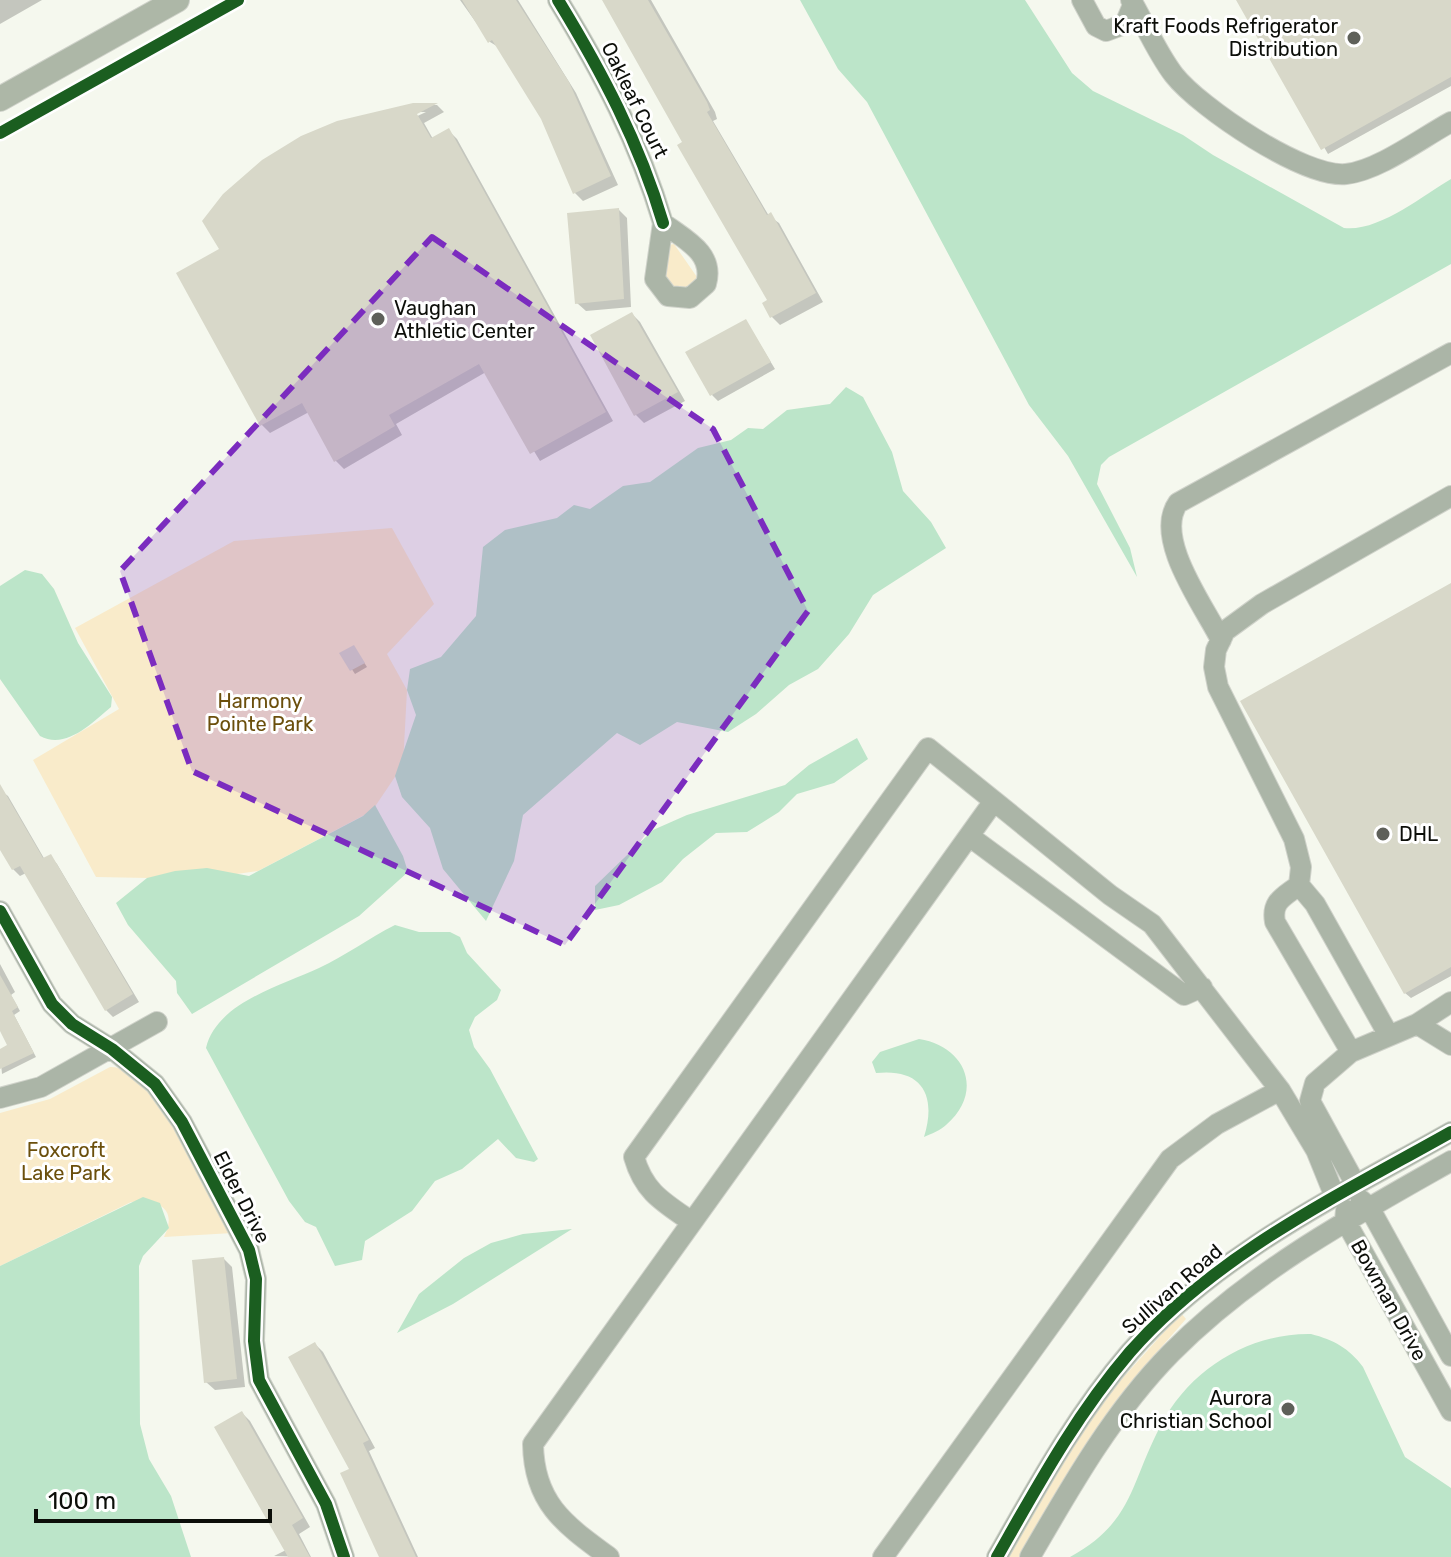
<svg xmlns="http://www.w3.org/2000/svg" width="1451" height="1557" viewBox="0 0 1451 1557" font-family="Rubik,sans-serif">
  <style>
    .green { fill: #f9ebca }
    .water { fill: #bce5c9 }
    .shadow { fill: #0003; fill-rule: evenodd }
    .building { fill: #d8d8c9 }
    .lines { fill: none; stroke-linecap: round; stroke-linejoin: round }
    .minor-casing { stroke: #cfd2ca; stroke-width: 22 }
    .major-casing { stroke: #cfd2ca; stroke-width: 26 }
    .minor { stroke: #abb5a7; stroke-width: 20 }
    .major { stroke: #adb7a7; stroke-width: 24 }
    .cycleway-casing { stroke: #fff; stroke-width: 17 }
    .cycleway { stroke: #1b5e20; stroke-width: 12 }
    .marked { fill: #7b2cbf; fill-opacity: 0.2; stroke: #7b2cbf; stroke-width: 6; stroke-dasharray: 16 10; stroke-linejoin: round }
    .poi-dot { fill: #5e6059; stroke: #fff; stroke-width: 3 }
    .labels { text-anchor: middle; dominant-baseline: central; stroke-width: 6; stroke-linejoin: round; paint-order: stroke }
    .poi-label { font-size: 20px; fill: #0c0e09; stroke: #fff; text-anchor: end }
    .street-label { font-size: 20px; fill: #0c0e09; stroke: #fff }
    .park-label { font-size: 20px; fill: #6b4f0c; stroke: #fff }
  </style>
  <rect width="100%" height="100%" fill="#f5f8ee"/>
  <path class="green" d="M674,244L697,277L693,286L674,292L663,276L669,245Z
    M392,528L434,604L387,654L407,690L403,765L372,811L258,871L201,879L96,877L33,760L119,709L75,628L234,541Z
    M110,1067C153,1065 213,1197 233,1233L164,1237C179,1207 156,1199 131,1202L0,1266V1113L50,1099Z
    M1181,1313L1186,1319L1143,1368L1076,1459L1022,1557H1007L1070,1447L1105,1398Z"/>
  <path class="water" d="M800,0H1025L1072,73L1093,91L1183,135L1213,155L1344,228C1379,232 1422,196 1451,179V264L1109,457L1101,465L1097,484L1130,548L1137,577L1068,456L1029,405L867,102L838,69Z
    M846,387L863,397L892,452L903,491L931,522L946,548L873,595L849,634L818,669L789,685L756,714L728,732L677,722L640,745L617,733L523,815L514,861L486,921L443,869L430,828L402,797L395,776L416,715L407,690L410,669L441,657L476,616L483,547L505,530L557,518L574,505L590,509L623,486L650,482L698,448L731,440L748,428L763,429L787,410L830,404Z
    M25,570L42,574L54,589L78,643L112,697L111,707C92,723 66,750 40,736L0,679V586Z
    M857,738L868,759L834,783L797,794L779,812L747,832L716,833L683,859L662,882L619,905L595,910V886L653,830L687,815L785,785L809,765Z
    M375,805L403,856L408,872L359,916L192,1014L177,993L176,981L128,925L116,903L147,878L175,871L207,868L249,876L363,816Z
    M395,925L419,932H450L460,937L467,953L501,990L497,1000L475,1017L469,1030L474,1047L490,1069L538,1159L534,1162L516,1158L498,1139L462,1169L435,1181L412,1211L365,1241L362,1260L335,1266L316,1227L305,1222L289,1201L206,1048C217,1002 281,986 319,968C345,956 369,938 395,925Z
    M919,1039C965,1046 985,1091 946,1125C941,1130 931,1134 924,1137C937,1095 922,1068 876,1073L872,1062L880,1052Z
    M143,1197L160,1203L169,1228L143,1256L139,1266L140,1424L149,1459L171,1496L191,1557H0V1266Z
    M572,1229L453,1304L397,1333L419,1294L464,1258L491,1243L523,1234Z
    M1311,1334C1334,1340 1349,1348 1363,1367L1405,1457L1451,1488V1557H1070C1134,1522 1130,1483 1161,1425C1190,1369 1249,1333 1311,1334Z"/>
  <path class="shadow" d="M0,0H42L0,24Z
    M460,0H518L576,93L618,185L583,201L574,192L543,118L500,48L490,42Z
    M606,0H651L715,112L717,119L713,121L769,216L779,223L823,302L780,325L772,317L770,301Z
    M1239,0H1451V86L1328,154Z
    M413,105H437L444,112L424,123L433,139L449,131L457,139L613,421L540,461L486,372L396,424L402,435L344,469L335,460L309,412L270,433L261,424L222,250ZM417,112H426L409,120Z
    M619,210L627,218L631,307L586,311L577,303Z
    M632,314L640,322L685,401L644,423L636,415Z
    M746,321L775,369L718,401L712,395Z
    M1451,585V976L1411,998L1405,993Z
    M354,647L367,667L355,674L342,654Z
    M0,790L8,796L45,860L50,856L57,864L139,1002L113,1017L106,1010L26,873L20,876L13,869L0,846Z
    M0,964L15,992L11,995L20,1011L14,1015L36,1057L2,1074L0,1051L10,1046L0,1029Z
    M224,1259L232,1267L245,1387L215,1390L206,1382Z
    M315,1344L323,1352L375,1448L369,1451L418,1557H382Z
    M242,1413L250,1421L310,1527L299,1534L311,1557L274,1556L286,1550Z"/>
  <path class="building" d="M462,0H516L569,82L611,176L573,194L541,119L492,40L488,43Z
    M602,0H648L707,102L710,110L707,112L767,215L771,212L816,293L770,318L762,303L767,300L677,145L682,142Z
    M1236,0H1451V77L1321,150Z
    M413,103H438L417,114L431,138L449,128L606,412L530,454L479,364L389,415L395,426L334,462L302,403L260,426L176,273L219,249L202,221L223,194L262,160L301,136L337,121Z
    M619,208L624,299L575,304L567,213Z
    M632,312L678,392L634,416L590,335Z
    M746,319L771,362L710,396L685,352Z
    M1451,583V967L1404,994L1240,701Z
    M354,645L365,663L350,671L339,653Z
    M0,784L43,858L51,854L133,994L105,1011L20,866L12,870L0,850Z
    M0,975L18,1007L12,1011L34,1053L0,1069V1049L7,1045L0,1031Z
    M224,1257L237,1379L204,1383L192,1260Z
    M315,1342L369,1440L363,1443L416,1557H379L340,1473L349,1469L288,1357Z
    M242,1411L303,1518L292,1525L310,1557H288L214,1427Z"/>
  <g class="lines">
    <g class="minor-casing">
      <path id="minor" d="M558,0C602,72 639,142 663,223
        M1082,0L1096,26L1106,31L1125,24L1133,5
        M1131,0C1145,24 1157,53 1174,75C1200,108 1304,178 1346,174C1378,171 1423,137 1451,122
        M663,223C684,239 715,253 706,284L690,298L668,296L655,279Z
        M1221,640C1204,606 1153,538 1178,503L1451,353
        M969,836L1184,995L1202,987
        M1299,885L1315,904L1388,1034
        M0,911L52,1004L72,1024L112,1049L155,1084L182,1122L249,1250L256,1279L254,1341L259,1380L326,1504L344,1557
        M1417,1024L1451,1045
        M1351,1052L1417,1024L1451,1002
        M0,1098L41,1087L157,1022
        M1356,1185L1310,1101L1315,1083L1351,1052L1275,922C1271,901 1284,897 1299,885L1301,867L1294,839L1218,687L1214,667L1216,650L1225,631L1262,604L1451,496
        M1361,1200L1369,1207L1451,1356
        M1346,1210L1345,1220L1451,1411
        M692,1222C663,1202 644,1192 634,1157L928,748L994,801
        M609,1557C564,1524 534,1503 533,1444L994,801L1110,895L1152,924L1280,1090L1316,1150L1335,1197
        M883,1557L1170,1159L1217,1124L1280,1090
        M997,1557C1038,1485 1076,1415 1130,1352C1216,1254 1339,1195 1451,1132
        M1030,1557C1071,1486 1113,1412 1171,1353C1252,1271 1352,1217 1451,1161"/>
    </g>
    <g class="major-casing">
      <path id="major" d="M0,99L177,0"/>
    </g>
    <use href="#minor" class="minor"/>
    <use href="#major" class="major"/>
    <g class="cycleway-casing">
      <path id="cycleway" d="M558,0C602,72 639,142 663,223
        M0,133L238,0
        M0,911L52,1004L72,1024L112,1049L155,1084L182,1122L249,1250L256,1279L254,1341L259,1380L326,1504L344,1557
        M997,1557C1038,1485 1076,1415 1130,1352C1216,1254 1339,1195 1451,1132"/>
    </g>
    <use href="#cycleway" class="cycleway"/>
  </g>
  <path class="marked" d="M432,237L713,429L808,611L565,945L192,771L120,571Z"/>
  <g class="poi-dot">
    <circle cx="1354" cy="38" r="8"/>
    <circle cx="378" cy="319" r="8"/>
    <circle cx="1383" cy="834" r="8"/>
    <circle cx="1288" cy="1409" r="8"/>
  </g>
  <g class="labels">
    <g class="poi-label">
      <text x="1338" y="26">Kraft Foods Refrigerator<tspan x="1338" dy="23">Distribution</tspan></text>
      <text x="394" y="308" text-anchor="start">Vaughan<tspan x="394" dy="23">Athletic Center</tspan></text>
      <text x="1399" y="834" text-anchor="start">DHL</text>
      <text x="1272" y="1398">Aurora<tspan x="1272" dy="23">Christian School</tspan></text>
    </g>
    <g class="street-label">
      <text transform="translate(635 100) rotate(64)">Oakleaf Court</text>
      <text transform="translate(242 1197) rotate(63)">Elder Drive</text>
      <text transform="translate(1172 1289) rotate(-41)">Sullivan Road</text>
      <text transform="translate(1389 1300) rotate(61)">Bowman Drive</text>
    </g>
    <g class="park-label">
      <text x="260" y="701">Harmony<tspan x="260" dy="23">Pointe Park</tspan></text>
      <text x="66" y="1150">Foxcroft<tspan x="66" dy="23">Lake Park</tspan></text>
    </g>
  </g>
  <path d="M36 1509v12h234v-12" fill="none" stroke="#0c0e09" stroke-width="4"/>
  <text x="48" y="1509" font-size="24" fill="#0c0e09" stroke="#ffffff" stroke-width="6" paint-order="stroke">100 m</text>
</svg>
